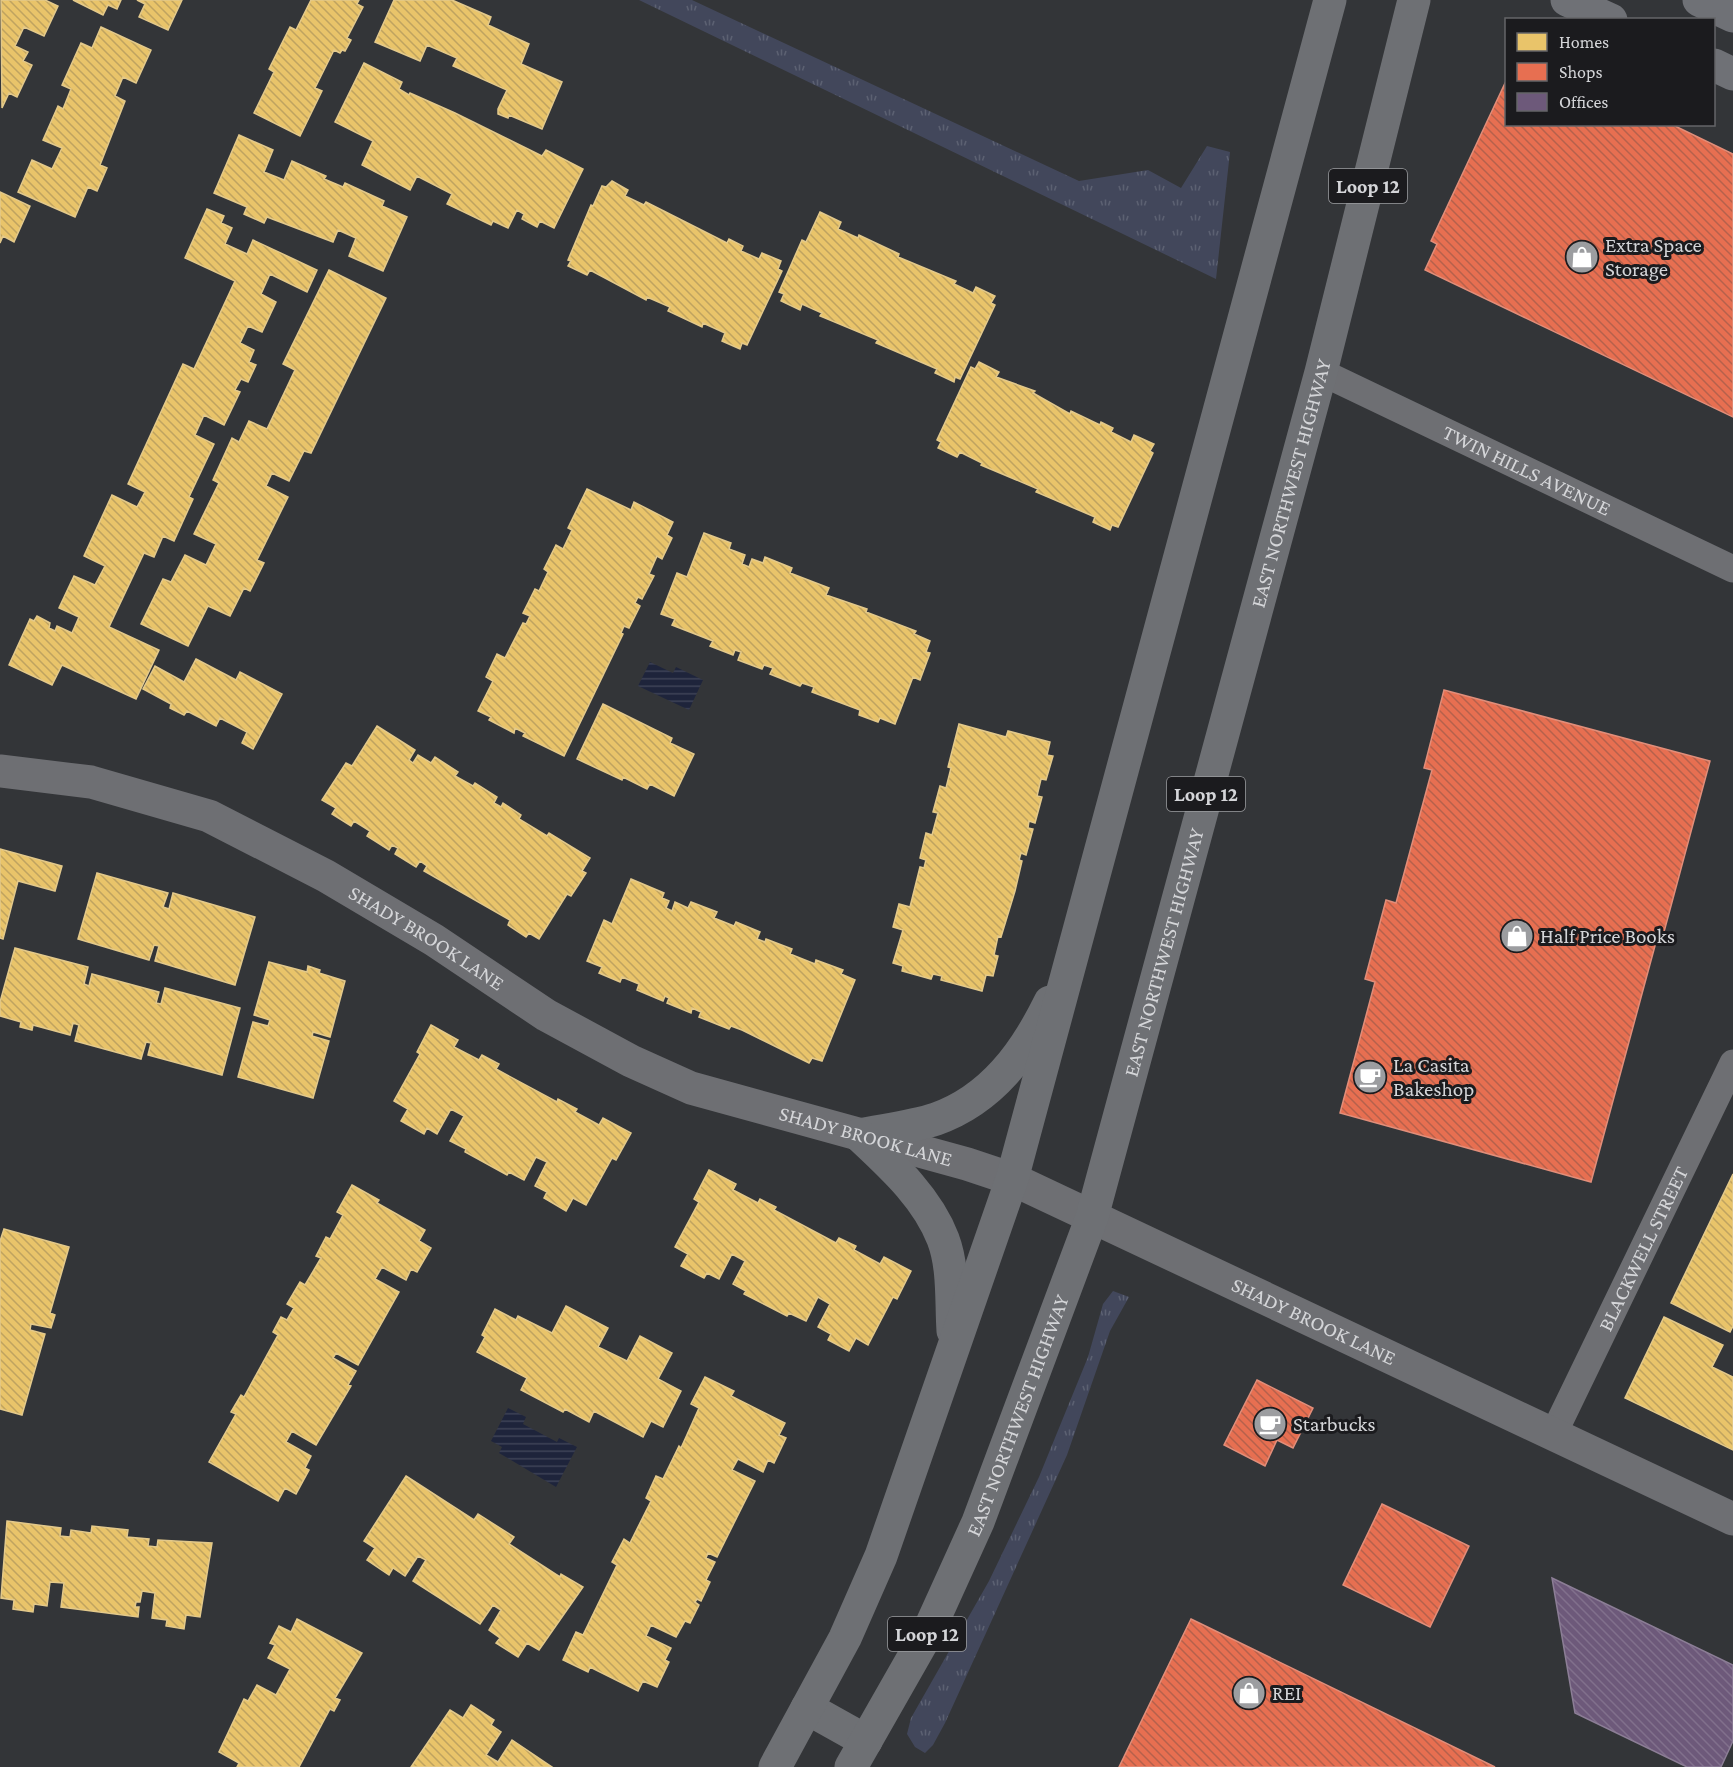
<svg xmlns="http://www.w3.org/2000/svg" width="1733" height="1767" viewBox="0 0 1733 1767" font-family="'Crimson Pro',serif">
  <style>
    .grass { fill: url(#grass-tufts) }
    .water { fill: url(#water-rules) }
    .homes { fill: url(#homes-back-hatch); stroke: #e3c98b; stroke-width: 1.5 }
    .shops { fill: url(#shops-back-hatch); stroke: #e18e7a; stroke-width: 1.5 }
    .offices { fill: url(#offices-back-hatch); stroke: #8c7e96; stroke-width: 1.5 }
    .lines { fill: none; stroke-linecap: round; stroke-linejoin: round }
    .minor { stroke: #6e6f73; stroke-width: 27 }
    .tertiary { stroke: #6e6f73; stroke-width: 33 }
    .secondary { stroke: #6f7176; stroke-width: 33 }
    .primary { stroke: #6e7074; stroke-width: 33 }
    .labels { text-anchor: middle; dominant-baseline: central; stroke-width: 6; stroke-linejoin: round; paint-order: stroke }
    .shield { fill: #1b1b1e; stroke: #9c9da0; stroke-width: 1.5 }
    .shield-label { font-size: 20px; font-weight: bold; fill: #d4d5d8 }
    .poi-label { font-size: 21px; fill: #d4d5d8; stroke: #1b1b1e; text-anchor: start }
    .street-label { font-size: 21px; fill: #d4d5d8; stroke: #1b1b1e }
  </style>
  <defs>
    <pattern id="grass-tufts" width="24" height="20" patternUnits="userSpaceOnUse" patternTransform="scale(1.5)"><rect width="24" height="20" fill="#42475b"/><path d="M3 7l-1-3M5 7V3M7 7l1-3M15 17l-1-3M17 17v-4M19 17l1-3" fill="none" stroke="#5c6172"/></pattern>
    <pattern id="water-rules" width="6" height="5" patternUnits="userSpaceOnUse" patternTransform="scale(1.5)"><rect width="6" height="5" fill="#1e243b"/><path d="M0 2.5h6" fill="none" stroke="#3e4357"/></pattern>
    <pattern id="homes-back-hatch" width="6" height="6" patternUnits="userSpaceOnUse" patternTransform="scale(1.5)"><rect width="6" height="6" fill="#e9c46a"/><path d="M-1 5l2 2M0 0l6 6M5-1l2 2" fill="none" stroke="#bfa360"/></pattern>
    <pattern id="shops-back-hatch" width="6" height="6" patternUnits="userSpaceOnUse" patternTransform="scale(1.5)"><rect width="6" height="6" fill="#e76f51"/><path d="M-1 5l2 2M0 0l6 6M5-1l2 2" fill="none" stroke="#b5614c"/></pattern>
    <pattern id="offices-back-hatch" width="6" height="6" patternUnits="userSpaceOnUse" patternTransform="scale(1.5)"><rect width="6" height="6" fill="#6d597a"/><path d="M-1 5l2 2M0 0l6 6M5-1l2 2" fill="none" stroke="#81708c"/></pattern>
  </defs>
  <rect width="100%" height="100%" fill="#333538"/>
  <path class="grass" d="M639,0H692L1079,181L1148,170L1181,188L1207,146L1230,152L1216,279Z
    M1113,1291L1129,1297L1110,1331L1067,1455L945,1723L933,1745L925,1753L915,1747L907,1734L911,1718L989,1581L1039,1477L1088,1357L1103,1304Z"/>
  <path class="water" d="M650,662L673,673L676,667L703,680L689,710L638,686Z
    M508,1408L526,1417L523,1424L557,1442L559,1438L577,1447L556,1487L499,1453L502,1447L491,1441Z"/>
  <path class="homes" d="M1,0H45L58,6L44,36L24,27L15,46L28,52L23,61L32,65L17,97L9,93L2,108Z
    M73,0H121L117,9L108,5L103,15Z
    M137,0H182L168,30L139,17L145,4Z
    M311,0H359L357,4L363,7L347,38L351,40L345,51L342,50L340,53L334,50L315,88L322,91L300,136L254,113L274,72L269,69L290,27L296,30Z
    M394,0H452L491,17L488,25L529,44L521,64L562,82L542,129L509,115L508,118L498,114V109L507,90L453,66L457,58L427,45L420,61L375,42Z
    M101,27L151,50L136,83L123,77L115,96L125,101L100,165L107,168L97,191L88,187L75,217L18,192L32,160L52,169L62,148L43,140L58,106L63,109L71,89L62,85L81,43L92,48Z
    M364,63L402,82L399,89L409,95L410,93L455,113L542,156L546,150L583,169L554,228L540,221L537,227L522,219L524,214L517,210L508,228L493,221L491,225L447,204L452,194L417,176L410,190L362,165L373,141L335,122Z
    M239,135L273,150L264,172L284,180L292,161L326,176L324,179L343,187L345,183L384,201L382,206L407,217L383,271L349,256L356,238L338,230L333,242L267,217L264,223L244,214L247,207L214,193Z
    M612,181L628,190L625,196L644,205L646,202L727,243L729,239L743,246L741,251L759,259L762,253L781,261L778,269L782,271L747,345L742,343L740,349L722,341L725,333L703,323L702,327L668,311L670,307L647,297L646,300L590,270L587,275L568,266L571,261L568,260L591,205L593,206L602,186L606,187Z
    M0,192L30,206L14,242L3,236L0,243Z
    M207,209L224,216L221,223L232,228L225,244L247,254L253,240L317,270L307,292L270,274L261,294L276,302L262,332L248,326L240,343L254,350L249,362L256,365L248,382L241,379L235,390L240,392L224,425L204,415L195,435L214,444L189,497L193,499L174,541L163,536L154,557L144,553L109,627L159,650L136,699L62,665L52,685L9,665L30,619L34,621L37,616L50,623L49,628L55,631L57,626L72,633L79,617L59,608L74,576L95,585L105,566L84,556L112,495L137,507L145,492L128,484L183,364L194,369L235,281L185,258Z
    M820,212L841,222L838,229L858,238L859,235L899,254L898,257L956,281L954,284L973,293L976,287L995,296L991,303L995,305L960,379L955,377L954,382L935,373L937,369L876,343L878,340L820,316L822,313L802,304L800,310L781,301L784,294L779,292L802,240L806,242Z
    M329,270L386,298L311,453L304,451L289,481L272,473L266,486L288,497L257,560L264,563L250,591L244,588L230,616L208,606L188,646L141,624L163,579L171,582L185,555L206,565L216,544L194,534L219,483L213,480L232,438L239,442L249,421L267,429L295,370L283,364Z
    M979,362L999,372L996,377L1035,391L1033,393L1070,414L1071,411L1100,425L1101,422L1113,428L1111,432L1131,442L1134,435L1154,444L1150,451L1153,453L1118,527L1112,525L1110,530L1093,522L1095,517L1036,492L1038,489L981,465L982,463L960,452L957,457L938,448L941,442L937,440L971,367L975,369Z
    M587,489L631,510L634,502L673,522L667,535L672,538L662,559L657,556L649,574L654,576L642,599L638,597L635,603L640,606L629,628L624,626L621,633L623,634L564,756L523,736L525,733L515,728L514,733L489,720L491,717L478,711L493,681L486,677L497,654L505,658L523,623L526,624L530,616L523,613L535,589L539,591L548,572L544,569L556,545L563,549L572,530L568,528Z
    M704,533L731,543L729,549L745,555L742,564L749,567L752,559L763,563L765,557L792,568L790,573L829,588L826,595L867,609L866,612L916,631L914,634L930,641L926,652L930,653L920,680L913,677L895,724L880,718L878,722L859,715L860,710L812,692L814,687L802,683L800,686L770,674L773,668L764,665L762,669L738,660L741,652L735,650L733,655L710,646L713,641L672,625L675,619L661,614L677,573L687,577Z
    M196,659L236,680L240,672L282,694L253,749L242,743L247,732L220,718L216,726L187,711L184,715L170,708L171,704L143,689L155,666L184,682Z
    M603,704L672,738L670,743L694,754L674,796L650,784L647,789L623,777L622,780L577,759Z
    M959,724L1006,737L1008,731L1050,742L1047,755L1053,756L1046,780L1041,779L1037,796L1042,797L1035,823L1029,821L1028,828L1033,829L1026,855L1021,853L1019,860L1022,861L1015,891L1001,937L998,936L994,955L998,956L993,976L986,975L982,991L941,980L942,976L933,974L931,979L902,971L903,966L893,963L903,930L893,927L899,904L910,907L920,867L924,868L926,860L920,858L926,833L932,835L938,813L933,812L940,786L946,788L951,768L948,767Z
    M377,726L415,750L409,760L413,763L418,755L431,763L435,757L458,772L455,776L473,786L475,783L497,797L494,803L501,807L503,803L521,815L519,819L547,836L549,833L590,858L582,871L586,873L571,896L567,894L539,939L529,933L526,937L508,925L510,920L424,871L427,866L420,861L416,867L395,854L398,848L392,845L389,850L367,836L370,831L354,821L351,826L332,814L336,808L322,800L346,763L352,766Z
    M0,849L62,866L55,891L18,881L3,939L0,938Z
    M97,873L168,893L163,907L169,909L173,893L255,917L235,985L155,961L159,946L154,945L149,960L78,939Z
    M631,879L664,893L662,898L669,901L666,908L672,911L675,902L688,908L691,902L717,912L714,918L734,926L736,922L760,932L757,939L765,942L766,939L792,949L790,954L815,964L816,960L843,970L841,974L855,980L822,1061L812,1058L809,1063L742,1030L731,1026L729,1029L699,1017L701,1012L692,1008L691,1013L667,1003L669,998L665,996L663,1001L637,990L639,984L622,977L620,982L599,973L602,967L587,961L604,920L612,924Z
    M15,948L88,967L84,984L89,986L92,974L159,992L156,1003L161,1004L165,988L240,1008L222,1075L148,1055L151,1043L146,1042L141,1059L75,1041L79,1025L73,1023L70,1035L33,1025L32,1030L20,1027L21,1022L0,1016V1002Z
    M269,962L307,972L308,966L320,970L319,973L345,981L330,1037L313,1032L312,1036L329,1041L313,1098L238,1077L253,1022L268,1026L270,1020L254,1015Z
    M431,1025L458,1040L454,1047L479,1060L482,1055L499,1064L496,1069L557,1102L558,1099L577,1109L575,1112L599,1125L603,1118L631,1133L616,1160L612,1158L586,1205L573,1198L566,1211L544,1198L547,1192L535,1186L547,1162L536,1157L524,1180L509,1172L507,1175L465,1152L466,1149L450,1141L464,1116L451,1109L437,1134L427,1128L424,1134L401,1121L408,1109L394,1101L420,1054L417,1052Z
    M709,1170L736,1184L733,1190L758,1203L760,1199L776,1207L774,1210L836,1243L839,1238L856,1246L854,1250L880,1264L884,1257L911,1271L897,1299L893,1297L868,1345L856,1338L849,1351L828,1340L831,1334L818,1327L830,1304L818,1297L806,1321L789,1313L787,1316L744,1294L746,1291L733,1284L745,1261L732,1254L719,1279L707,1273L704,1278L681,1266L688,1254L675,1247L699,1202L694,1199Z
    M1733,1174V1326L1730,1332L1671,1303Z
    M352,1185L379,1200L377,1203L425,1230L419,1241L431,1248L417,1272L411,1269L406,1280L382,1267L375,1279L399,1292L358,1365L336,1353L333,1358L356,1371L348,1385L351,1386L316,1445L292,1431L286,1442L311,1456L305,1468L309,1470L296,1494L285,1488L278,1501L209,1462L236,1414L231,1412L241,1395L244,1397L278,1335L273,1332L281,1317L287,1320L294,1308L287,1304L300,1282L305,1285L321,1258L316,1256L326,1237L330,1239L343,1215L337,1212Z
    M4,1229L69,1247L50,1313L55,1315L51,1328L31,1324L30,1330L45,1334L22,1415L0,1409V1241Z
    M566,1306L608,1328L598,1347L627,1361L640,1336L672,1353L658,1379L681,1391L663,1427L651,1421L643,1437L594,1411L589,1422L565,1409L563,1412L521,1390L527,1378L477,1352L485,1337L482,1335L495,1309L516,1320L518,1316L552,1333Z
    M1664,1317L1723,1345L1712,1367L1733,1377V1450L1625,1398Z
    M705,1377L734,1391L731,1396L785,1423L779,1435L786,1438L774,1463L768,1460L763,1472L738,1459L732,1470L755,1481L717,1557L708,1553L706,1558L715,1562L706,1580L710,1582L701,1601L697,1599L695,1602L699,1605L690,1623L685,1621L676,1637L651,1625L646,1636L671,1648L665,1660L669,1662L657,1687L643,1681L638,1691L590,1667L588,1672L563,1660L576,1632L583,1635L617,1565L612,1562L624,1539L630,1543L651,1501L646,1498L656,1476L663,1479L679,1446L681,1448L699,1408L691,1404Z
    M406,1476L474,1520L478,1514L514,1537L509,1544L560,1577L561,1574L583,1587L539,1650L527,1643L518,1657L496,1643L500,1638L489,1630L501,1610L493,1605L480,1624L413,1581L426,1560L418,1556L405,1576L393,1568L389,1575L367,1560L375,1548L364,1541Z
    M7,1521L61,1528L60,1536L70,1537L71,1530L91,1533L92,1526L128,1530L127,1537L149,1539L148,1546L157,1547L158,1540L212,1543L200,1617L186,1615L184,1629L166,1626L167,1620L152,1618L155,1593L142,1591L140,1602H136L135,1607H139L138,1617L61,1607L64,1583L50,1582L47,1606L34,1604L33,1612L13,1609L14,1600L1,1598Z
    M297,1619L362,1653L335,1698L340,1700L334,1711L330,1709L299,1767H237L239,1763L219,1752L244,1699L248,1701L257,1685L276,1695L290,1669L268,1658L275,1645L270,1643L279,1626L291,1632Z
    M471,1705L494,1720L491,1725L501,1732L486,1755L498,1762L512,1740L552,1767H411L450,1710L463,1718Z"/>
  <path class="shops" d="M1506,81V124H1671L1733,154V417L1425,270L1437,244L1431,241Z
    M1444,690L1710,761L1664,932L1659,931L1591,1182L1340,1113L1375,982L1365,979L1386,900L1396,903L1432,770L1424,768Z
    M1257,1380L1313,1408L1293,1448L1277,1440L1265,1466L1224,1445Z
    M1382,1504L1469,1546L1430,1627L1343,1585Z
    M1191,1619L1495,1767H1119Z"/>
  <path class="offices" d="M1552,1578L1733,1665V1741L1721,1767H1687L1575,1713Z"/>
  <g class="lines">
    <g class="minor">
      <path id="s1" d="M1321,372L1733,569"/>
      <path id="s2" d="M1553,1435L1733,1063"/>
    </g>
    <path class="tertiary" id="s3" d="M0,771L91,782L209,816L326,876L434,940L546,1015L631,1061L691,1088L967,1164L1012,1179L1733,1519"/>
    <path class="secondary" d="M1567,0L1611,20
      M1699,0L1733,16
      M1714,65L1733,74"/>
    <g class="primary">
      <path d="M859,1135C884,1130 912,1127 936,1119C992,1099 1025,1053 1050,1002"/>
      <path d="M859,1135C891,1165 927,1197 943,1239C954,1268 951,1302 953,1331"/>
      <path d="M807,1708L866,1741"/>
      <path d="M775,1767L845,1638L881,1556L1012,1179L1330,0"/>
      <path id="s4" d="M851,1767L929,1630L978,1522L1092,1217L1321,372L1414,0"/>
    </g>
  </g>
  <defs>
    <g id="shop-disc" transform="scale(1.725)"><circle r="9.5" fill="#9c9da0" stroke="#1b1b1e"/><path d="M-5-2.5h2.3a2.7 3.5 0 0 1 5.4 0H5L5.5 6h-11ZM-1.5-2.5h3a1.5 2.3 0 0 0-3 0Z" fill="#fff"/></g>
    <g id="cafe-disc" transform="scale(1.725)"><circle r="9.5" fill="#9c9da0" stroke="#1b1b1e"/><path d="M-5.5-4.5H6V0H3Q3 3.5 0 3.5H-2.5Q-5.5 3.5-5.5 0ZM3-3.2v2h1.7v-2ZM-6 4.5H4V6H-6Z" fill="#fff"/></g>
  </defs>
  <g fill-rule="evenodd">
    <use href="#shop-disc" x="1582" y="257"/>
    <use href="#shop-disc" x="1517" y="936"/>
    <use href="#cafe-disc" x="1370" y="1077"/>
    <use href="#cafe-disc" x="1270" y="1424"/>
    <use href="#shop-disc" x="1249" y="1693"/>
  </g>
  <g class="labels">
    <g class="shield">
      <rect x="1329" y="169" width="78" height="34" rx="4.5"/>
      <rect x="1167" y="777" width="78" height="34" rx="4.5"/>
      <rect x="888" y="1617" width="78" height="34" rx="4.5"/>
    </g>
    <g class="shield-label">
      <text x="1368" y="186">Loop 12</text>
      <text x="1206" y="794">Loop 12</text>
      <text x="927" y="1634">Loop 12</text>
    </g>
    <g class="poi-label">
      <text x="1605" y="245">Extra Space<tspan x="1605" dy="24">Storage</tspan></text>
      <text x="1540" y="936">Half Price Books</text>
      <text x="1393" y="1065">La Casita<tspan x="1393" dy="24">Bakeshop</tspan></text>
      <text x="1293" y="1424">Starbucks</text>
      <text x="1272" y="1693">REI</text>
    </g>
    <g class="street-label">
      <text stroke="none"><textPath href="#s1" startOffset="228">TWIN HILLS AVENUE</textPath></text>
      <text stroke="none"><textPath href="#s4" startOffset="1362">EAST NORTHWEST HIGHWAY</textPath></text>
      <text stroke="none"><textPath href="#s3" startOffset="464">SHADY BROOK LANE</textPath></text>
      <text stroke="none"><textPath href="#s4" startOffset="876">EAST NORTHWEST HIGHWAY</textPath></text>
      <text stroke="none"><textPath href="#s3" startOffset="950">SHADY BROOK LANE</textPath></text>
      <text stroke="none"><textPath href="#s2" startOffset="207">BLACKWELL STREET</textPath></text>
      <text stroke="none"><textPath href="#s3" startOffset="1436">SHADY BROOK LANE</textPath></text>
      <text stroke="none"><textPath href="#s4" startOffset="390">EAST NORTHWEST HIGHWAY</textPath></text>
    </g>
  </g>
  <rect x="1505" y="18" width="210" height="108" fill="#1b1b1e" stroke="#656568" stroke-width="1.5"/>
  <rect x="1517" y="33" width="30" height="18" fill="#e9c46a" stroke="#656568" stroke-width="1.5"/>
  <text x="1559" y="48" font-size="18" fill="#d4d5d8">Homes</text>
  <rect x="1517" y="63" width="30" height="18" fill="#e76f51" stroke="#656568" stroke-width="1.5"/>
  <text x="1559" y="78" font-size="18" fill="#d4d5d8">Shops</text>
  <rect x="1517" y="93" width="30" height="18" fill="#6d597a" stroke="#656568" stroke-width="1.5"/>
  <text x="1559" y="108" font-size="18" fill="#d4d5d8">Offices</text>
</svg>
